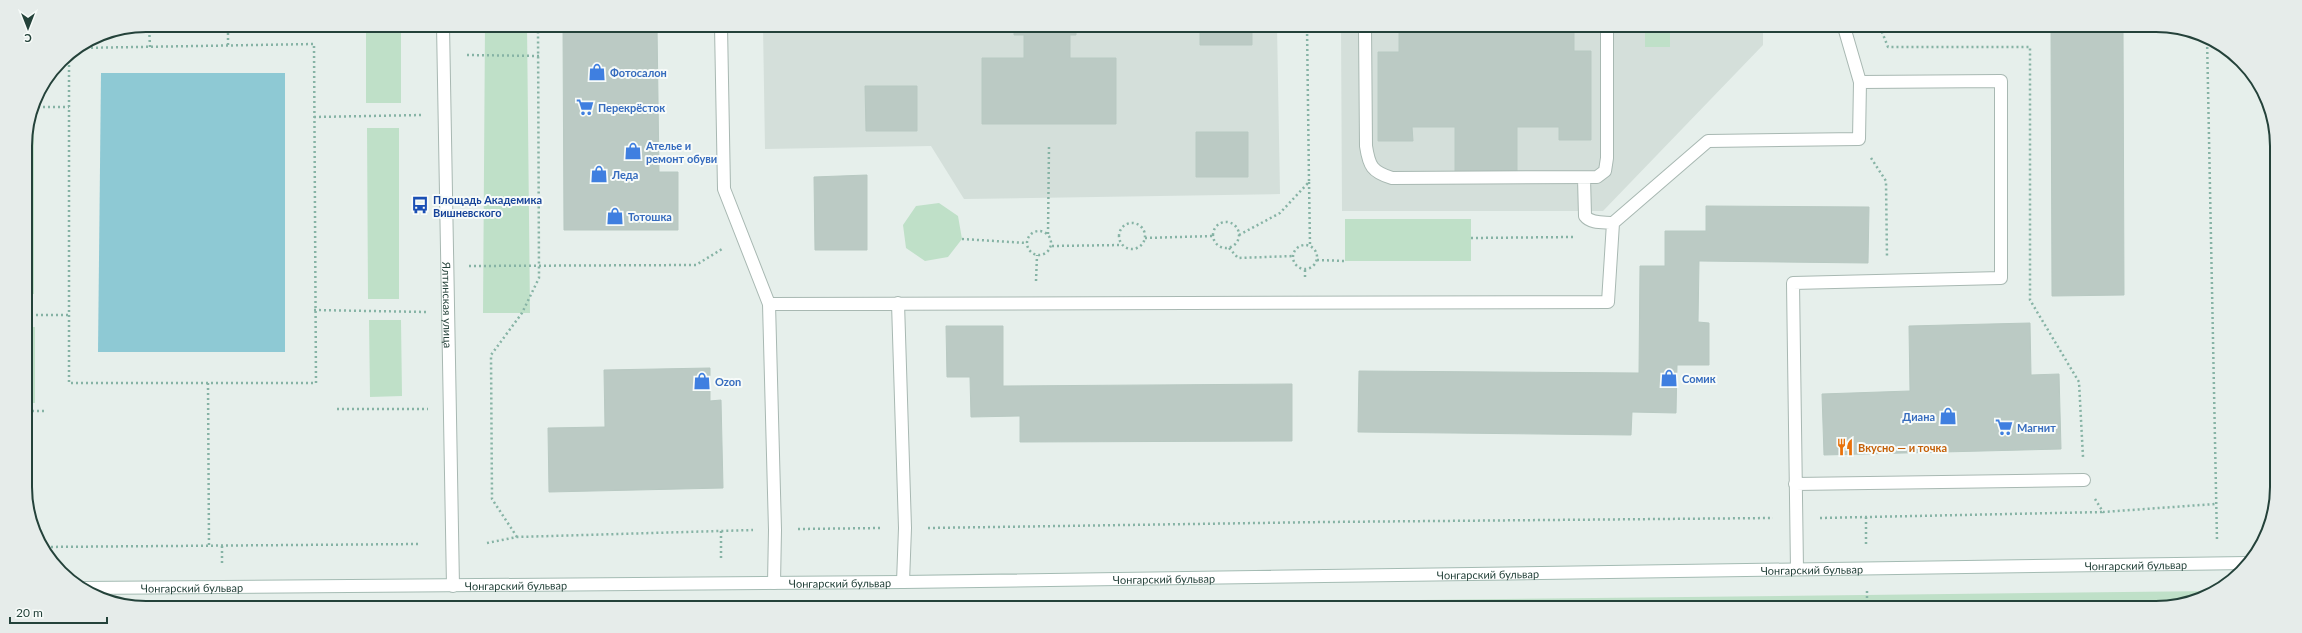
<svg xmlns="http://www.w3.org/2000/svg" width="2302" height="633" viewBox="0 0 2302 633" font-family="Lato,sans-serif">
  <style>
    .built { fill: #d4dfda }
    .green { fill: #bfe0c8 }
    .water { fill: #8ec9d4 }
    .building { fill: #bbcac4; stroke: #b8c9c2 }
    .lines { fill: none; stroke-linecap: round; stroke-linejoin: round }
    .service-casing { stroke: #a8b8b2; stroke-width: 14 }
    .minor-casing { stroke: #a8b8b2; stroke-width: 14 }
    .secondary-casing { stroke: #a4bbb3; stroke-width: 14 }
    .path { stroke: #86b3a5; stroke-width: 2.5; stroke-dasharray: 2 3; stroke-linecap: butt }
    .service { stroke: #fff; stroke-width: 12 }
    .minor { stroke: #fff; stroke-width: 12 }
    .secondary { stroke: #fff; stroke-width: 12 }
    .labels { text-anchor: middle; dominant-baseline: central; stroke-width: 4; stroke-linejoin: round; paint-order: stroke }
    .shop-label { font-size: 11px; font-weight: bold; fill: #366cbe; stroke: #f7fbf9; text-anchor: start }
    .transit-label { font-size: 11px; font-weight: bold; fill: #164399; stroke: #f7fbf9; text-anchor: start }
    .street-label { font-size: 11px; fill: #24423a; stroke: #f7fbf9 }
    .food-label { font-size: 11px; font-weight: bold; fill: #c56008; stroke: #f7fbf9; text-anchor: start }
    .rim { fill: none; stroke: #24423a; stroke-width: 2 }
  </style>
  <rect width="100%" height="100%" fill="#e6efeb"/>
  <path class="built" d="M763,26H1277L1280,194L964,199L931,146L765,149Z
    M1341,26L1763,27V45L1603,211H1342Z"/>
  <path class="green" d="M366,25H401V103H366Z
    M485,25H527L530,313H483Z
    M1645,27H1670V47H1645Z
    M29,124H34V294H26L25,138Z
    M367,128H399V299H368Z
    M939,203L958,216L962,239L948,257L925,261L906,248L903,225L916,206Z
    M1345,219H1471V261H1345Z
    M369,320H401L402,396L370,397Z
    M26,327H35V403H27Z
    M2215,591L2202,599L2164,608L885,606Z"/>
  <path class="water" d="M101,73H285V352H98Z"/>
  <path class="building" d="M563,25L657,26L659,172H678V230H564Z
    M1014,26H1076V35H1070V58H1116V124H982V58H1024V35H1014Z
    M1200,26H1252V45H1200Z
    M1399,26L1574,27V51H1591V140H1559V127H1517V171L1455,172V127H1412L1413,141H1378V52H1399Z
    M2051,27H2123L2124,295L2052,296Z
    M865,86H917V131H866Z
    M1196,132H1248V177H1196Z
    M867,175V250H815L814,177Z
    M1706,206L1869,207L1868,263L1699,261L1698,322L1709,323V365H1677L1676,413L1632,412L1631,435L1358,432L1359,371L1639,373L1640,266H1665V231H1706Z
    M2030,323L2031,375L2059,374L2061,449L1824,455L1822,394L1910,391L1909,326Z
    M946,326H1003V386L1292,384V441L1020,442V416L971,417L970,377H947Z
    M710,368V401L721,400L723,488L549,492L548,428L605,427L604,370Z"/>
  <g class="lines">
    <g class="service-casing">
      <path id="service" d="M721,26L724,189L769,304L775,530L774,583
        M1365,26L1366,146C1369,166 1372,172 1392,178L1597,177L1605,171L1607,158V27
        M1584,178L1585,216C1591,224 1604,222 1613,223
        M898,303L905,528L903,582
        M769,304L1608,302L1613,223L1708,141L1859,139L1860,82L1844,27
        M1795,484L2084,480
        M1797,569L1793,283L2001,278V81L1860,82"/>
    </g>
    <g class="minor-casing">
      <g id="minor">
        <path id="s1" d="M443,25L453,586"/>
      </g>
    </g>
    <g class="secondary-casing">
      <g id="secondary">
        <path id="s2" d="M80,588L903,582L2248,563"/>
      </g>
    </g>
    <path class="path" d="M149,25L150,47
      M1880,27L1888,47H2030V300L2079,382L2083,457
      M2207,37L2217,541
      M228,45V25
      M69,55V383H316L314,44L79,48
      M467,55L539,56
      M33,107H69
      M314,117L422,115
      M1871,158L1886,181L1887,258
      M1309,182L1310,245
      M1213 235a13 13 0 1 1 26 0a13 13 0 1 1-26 0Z
      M1119 236a13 13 0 1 1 26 0a13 13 0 1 1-26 0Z
      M1027 243a12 12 0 1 1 24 0a12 12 0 1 1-24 0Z
      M1048,234L1049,145
      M1239,235L1280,213L1309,182L1307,26
      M1145,238L1213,236
      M1471,238L1573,237
      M962,239L1027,243
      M1293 257a12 12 0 1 1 24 0a12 12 0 1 1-24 0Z
      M1052,246L1121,245
      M1229,248L1238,258L1293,256
      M1317,260L1345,261
      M469,266L696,265L722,249
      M1305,270V279
      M1036,281L1037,255
      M314,310L426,312
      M26,315H69
      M208,383L209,546
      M337,409H428
      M27,411H44
      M2095,499L2103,512L2215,504
      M1866,517V546
      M1820,518L2103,512
      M928,528L1324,522L1773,518
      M798,529L883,528
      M721,531V560
      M517,537L492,499L491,355L522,313L539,278L538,25
      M487,543L517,537L753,530
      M222,546V564
      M41,547L421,544
      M1867,591V607"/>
    <use href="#service" class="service"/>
    <use href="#minor" class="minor"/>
    <use href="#secondary" class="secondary"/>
  </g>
  <defs>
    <g id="shop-bare" transform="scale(1.38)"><path d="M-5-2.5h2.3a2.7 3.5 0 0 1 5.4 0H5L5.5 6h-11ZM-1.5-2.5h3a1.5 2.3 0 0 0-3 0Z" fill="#3f7fe0" stroke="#f7fbf9" stroke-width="2.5" paint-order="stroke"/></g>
    <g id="supermarket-bare" transform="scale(1.38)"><path d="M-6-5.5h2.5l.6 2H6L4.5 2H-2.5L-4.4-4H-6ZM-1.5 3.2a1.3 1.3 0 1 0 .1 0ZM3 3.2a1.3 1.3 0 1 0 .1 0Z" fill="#3f7fe0" stroke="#f7fbf9" stroke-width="2.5" paint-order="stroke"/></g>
    <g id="bus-bare" transform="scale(1.38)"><path d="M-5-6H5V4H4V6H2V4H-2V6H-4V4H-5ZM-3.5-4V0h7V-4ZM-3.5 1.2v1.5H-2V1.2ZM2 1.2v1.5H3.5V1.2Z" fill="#1a4fb4" stroke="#f7fbf9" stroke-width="2.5" paint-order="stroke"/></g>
    <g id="restaurant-bare" transform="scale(1.38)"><path d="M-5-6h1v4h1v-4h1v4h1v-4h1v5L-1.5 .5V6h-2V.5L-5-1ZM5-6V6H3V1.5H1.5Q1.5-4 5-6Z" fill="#e8710a" stroke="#f7fbf9" stroke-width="2.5" paint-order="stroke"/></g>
  </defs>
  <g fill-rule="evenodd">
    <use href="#shop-bare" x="597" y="72"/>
    <use href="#supermarket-bare" x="585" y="107"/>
    <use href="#shop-bare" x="633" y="151"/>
    <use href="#shop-bare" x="599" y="174"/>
    <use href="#bus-bare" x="420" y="205"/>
    <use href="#shop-bare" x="615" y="216"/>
    <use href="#shop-bare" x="1669" y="378"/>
    <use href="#shop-bare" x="702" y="381"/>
    <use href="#shop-bare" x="1948" y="416"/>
    <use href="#supermarket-bare" x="2004" y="427"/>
    <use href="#restaurant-bare" x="1845" y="447"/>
  </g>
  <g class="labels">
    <g class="shop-label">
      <text x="610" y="72">Фотосалон</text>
      <text x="598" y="107">Перекрёсток</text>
      <text x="646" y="145">Ателье и<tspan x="646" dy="13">ремонт обуви</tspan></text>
      <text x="612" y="174">Леда</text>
      <text x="628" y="216">Тотошка</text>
      <text x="1682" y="378">Сомик</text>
      <text x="715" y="381">Ozon</text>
      <text x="1935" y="416" text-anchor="end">Диана</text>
      <text x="2017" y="427">Магнит</text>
    </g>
    <g class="transit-label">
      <text x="433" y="199">Площадь Академика<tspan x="433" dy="13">Вишневского</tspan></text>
    </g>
    <g class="street-label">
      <text stroke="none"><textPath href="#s1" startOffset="280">Ялтинская улица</textPath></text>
      <text stroke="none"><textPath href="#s2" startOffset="2056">Чонгарский бульвар</textPath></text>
      <text stroke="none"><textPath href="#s2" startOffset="1732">Чонгарский бульвар</textPath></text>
      <text stroke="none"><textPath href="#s2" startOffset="1408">Чонгарский бульвар</textPath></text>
      <text stroke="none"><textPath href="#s2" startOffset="1084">Чонгарский бульвар</textPath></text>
      <text stroke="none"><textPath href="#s2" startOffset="760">Чонгарский бульвар</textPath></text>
      <text stroke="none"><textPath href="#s2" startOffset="436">Чонгарский бульвар</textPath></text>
      <text stroke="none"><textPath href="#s2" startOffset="112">Чонгарский бульвар</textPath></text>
    </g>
    <g class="food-label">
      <text x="1858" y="447">Вкусно — и точка</text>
    </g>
  </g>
  <path d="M0 0H2302V633H0ZM146 32H2156A114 114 0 0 1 2270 146V487A114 114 0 0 1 2156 601H146A114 114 0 0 1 32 487V146A114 114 0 0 1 146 32Z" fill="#e6ecea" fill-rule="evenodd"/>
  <path class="rim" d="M146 32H2156A114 114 0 0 1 2270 146V487A114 114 0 0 1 2156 601H146A114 114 0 0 1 32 487V146A114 114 0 0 1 146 32Z"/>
  <g transform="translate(28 28) rotate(180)" stroke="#f7fbf9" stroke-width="3" paint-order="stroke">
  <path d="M0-3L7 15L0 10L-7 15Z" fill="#24423a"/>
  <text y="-6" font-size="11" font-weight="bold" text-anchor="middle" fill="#24423a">С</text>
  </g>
  <path d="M10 617v6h97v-6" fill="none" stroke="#24423a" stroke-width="2"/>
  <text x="16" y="617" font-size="12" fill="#24423a" stroke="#f7fbf9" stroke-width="3" paint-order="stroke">20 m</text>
</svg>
